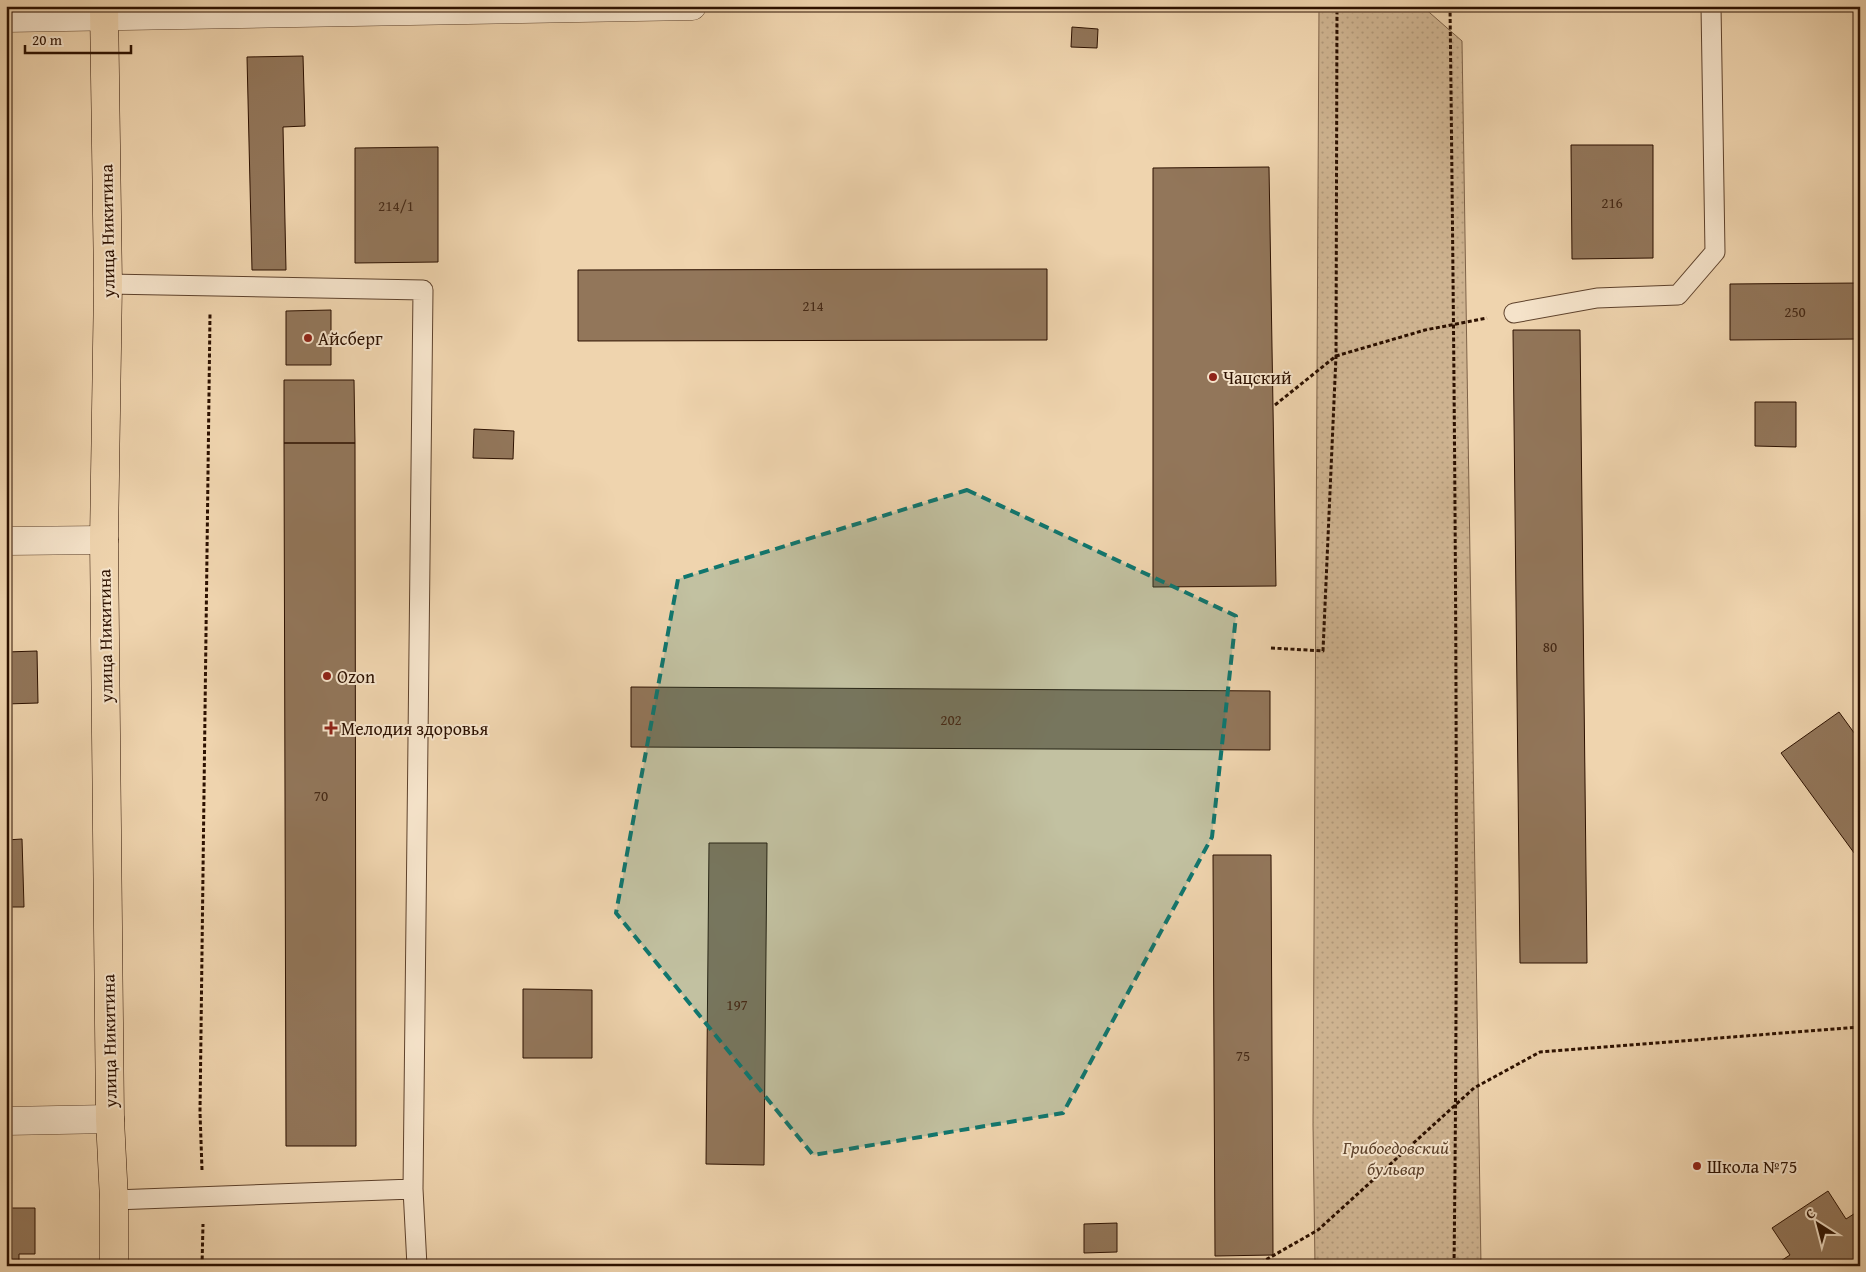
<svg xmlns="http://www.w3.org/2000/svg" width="1866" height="1272" viewBox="0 0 1866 1272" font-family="'Gentium Book Plus',serif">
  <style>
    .green { fill: url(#green-dots); stroke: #7e6248 }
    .building { fill: #92765a; stroke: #2d1100 }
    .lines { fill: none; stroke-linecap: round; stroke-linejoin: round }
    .lane-casing { stroke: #5e422c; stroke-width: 21 }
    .street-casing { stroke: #5e422c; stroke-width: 29 }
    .primary-casing { stroke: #2d1100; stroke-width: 29 }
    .path { stroke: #2d1100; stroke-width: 3; stroke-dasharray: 4 2.5; stroke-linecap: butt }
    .lane { stroke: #f5e3ca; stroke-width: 19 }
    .street { stroke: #f5e3ca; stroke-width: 28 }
    .primary { stroke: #efd4ae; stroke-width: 28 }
    .marked { fill: #0f766e; fill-opacity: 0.2; stroke: #0f766e; stroke-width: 4; stroke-dasharray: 10 6; stroke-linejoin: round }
    .poi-dot { fill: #8f2418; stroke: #f5e3ca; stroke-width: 2 }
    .labels { text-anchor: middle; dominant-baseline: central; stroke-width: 4; stroke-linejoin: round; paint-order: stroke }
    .number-label { font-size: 15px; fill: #462a16 }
    .street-label { font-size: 18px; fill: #2d1100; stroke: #f5e3ca }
    .poi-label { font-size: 18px; fill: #2d1100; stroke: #f5e3ca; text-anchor: start }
    .park-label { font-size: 18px; font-style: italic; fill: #5d422b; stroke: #f5e3ca }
  </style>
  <defs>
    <pattern id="green-dots" width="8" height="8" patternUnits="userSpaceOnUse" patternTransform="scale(1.25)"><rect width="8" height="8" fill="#ceb390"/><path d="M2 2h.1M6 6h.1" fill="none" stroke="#b1997a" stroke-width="1.8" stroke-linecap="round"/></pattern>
  </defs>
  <rect width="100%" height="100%" fill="#efd4ae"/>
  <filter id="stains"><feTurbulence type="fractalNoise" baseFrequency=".004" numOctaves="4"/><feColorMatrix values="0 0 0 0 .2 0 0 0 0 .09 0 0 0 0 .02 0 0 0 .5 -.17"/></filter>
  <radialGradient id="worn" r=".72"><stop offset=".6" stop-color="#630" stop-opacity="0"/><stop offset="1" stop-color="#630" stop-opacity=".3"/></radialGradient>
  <path class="green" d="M1319,6H1422L1462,41L1481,1266H1315L1313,1124Z"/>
  <path class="building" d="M1072,27L1098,29L1097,48L1071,47Z
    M303,56L305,126L283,127L286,270H252L247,57Z
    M1571,145H1653V258L1572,259Z
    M438,147V262L355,263V148Z
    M1269,167L1276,586L1153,587V168Z
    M1047,269V340L578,341V270Z
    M1860,283V339L1730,340V284Z
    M331,310V365H286V311Z
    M1513,330H1580L1587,963H1520Z
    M284,380H354L355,443H284Z
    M1755,402H1796V447L1755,446Z
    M474,429L514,431L513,459L473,458Z
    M284,443H355L356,1146H286Z
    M37,651L38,703L6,704V652Z
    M631,687L1270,691V750L631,747Z
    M1839,712L1860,741V861L1781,753Z
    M22,839L24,907H6V840Z
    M709,843H767L764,1165L706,1164Z
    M1213,855H1271L1273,1255L1215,1256Z
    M523,989L592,990V1058H523Z
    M6,1010H9V1065H6Z
    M1828,1191L1846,1219L1860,1210V1266H1773L1790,1255L1772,1228Z
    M6,1208H35V1254H19V1266H6Z
    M1117,1223V1252L1084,1253V1224Z"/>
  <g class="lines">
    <g class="lane-casing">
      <path id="lane" d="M108,284L423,290L413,1189L417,1266
        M1514,313L1597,298L1678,295L1715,252L1711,6
        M114,1200L413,1189"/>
    </g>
    <g class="street-casing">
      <path id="street" d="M6,18L692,6
        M6,541L104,540
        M6,1121L110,1119"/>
    </g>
    <g class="primary-casing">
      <path id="primary" d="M104,6L108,284L104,540L110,1119L114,1200V1266"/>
    </g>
    <path class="path" d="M1450,6C1455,426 1459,846 1454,1266
      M1275,405L1336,356L1425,330L1487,318
      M1271,648L1323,651L1336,356L1337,6
      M202,1170L200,1112L210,314
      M202,1266L203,1224
      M1255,1266L1318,1230L1474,1088L1540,1052L1860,1027"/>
    <use href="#lane" class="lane"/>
    <use href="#street" class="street"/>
    <use href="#primary" class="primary"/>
  </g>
  <path class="marked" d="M967,490L1236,616L1212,837L1063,1113L813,1155L616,913L678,579Z"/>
  <g class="poi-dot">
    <circle cx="308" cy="338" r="5"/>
    <circle cx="1213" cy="377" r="5"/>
    <circle cx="327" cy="676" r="5"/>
    <path d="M328.5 720.5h5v5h5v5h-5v5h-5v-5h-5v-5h5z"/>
    <circle cx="1697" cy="1166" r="5"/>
  </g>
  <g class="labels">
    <g class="number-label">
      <text x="1612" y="202">216</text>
      <text x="396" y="205">214/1</text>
      <text x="813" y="305">214</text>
      <text x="1795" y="311">250</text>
      <text x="1550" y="646">80</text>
      <text x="951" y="719">202</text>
      <text x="321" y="795">70</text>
      <text x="737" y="1004">197</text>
      <text x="1243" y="1055">75</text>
    </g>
    <g class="street-label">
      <text transform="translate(107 231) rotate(-91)">улица Никитина</text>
      <text transform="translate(105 636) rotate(-91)">улица Никитина</text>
      <text transform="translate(109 1041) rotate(-91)">улица Никитина</text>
    </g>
    <g class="poi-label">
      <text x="318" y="338">Айсберг</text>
      <text x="1223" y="377">Чацский</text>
      <text x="337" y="676">Ozon</text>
      <text x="341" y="728">Мелодия здоровья</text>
      <text x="1707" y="1166">Школа №75</text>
    </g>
    <g class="park-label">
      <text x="1396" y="1147">Грибоедовский<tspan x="1396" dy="21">бульвар</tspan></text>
    </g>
  </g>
  <rect width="1866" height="1272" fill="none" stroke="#efd4ae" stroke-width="25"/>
  <rect x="8" y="8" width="1851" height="1257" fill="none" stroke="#2d1100" stroke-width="2.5"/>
  <rect x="12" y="12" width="1841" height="1247" fill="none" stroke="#2d1100"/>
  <g transform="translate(1818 1224) rotate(324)" stroke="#f5e3ca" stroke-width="4" paint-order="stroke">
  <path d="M0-4L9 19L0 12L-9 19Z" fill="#2d1100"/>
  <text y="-8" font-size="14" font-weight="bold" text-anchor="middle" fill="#2d1100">С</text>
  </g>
  <path d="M25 45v8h106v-8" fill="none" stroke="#2d1100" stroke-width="2.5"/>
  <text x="32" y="45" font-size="15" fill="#2d1100" stroke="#f5e3ca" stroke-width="4" paint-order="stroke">20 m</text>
  <rect width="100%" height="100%" filter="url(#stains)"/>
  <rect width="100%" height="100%" fill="url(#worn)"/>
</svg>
